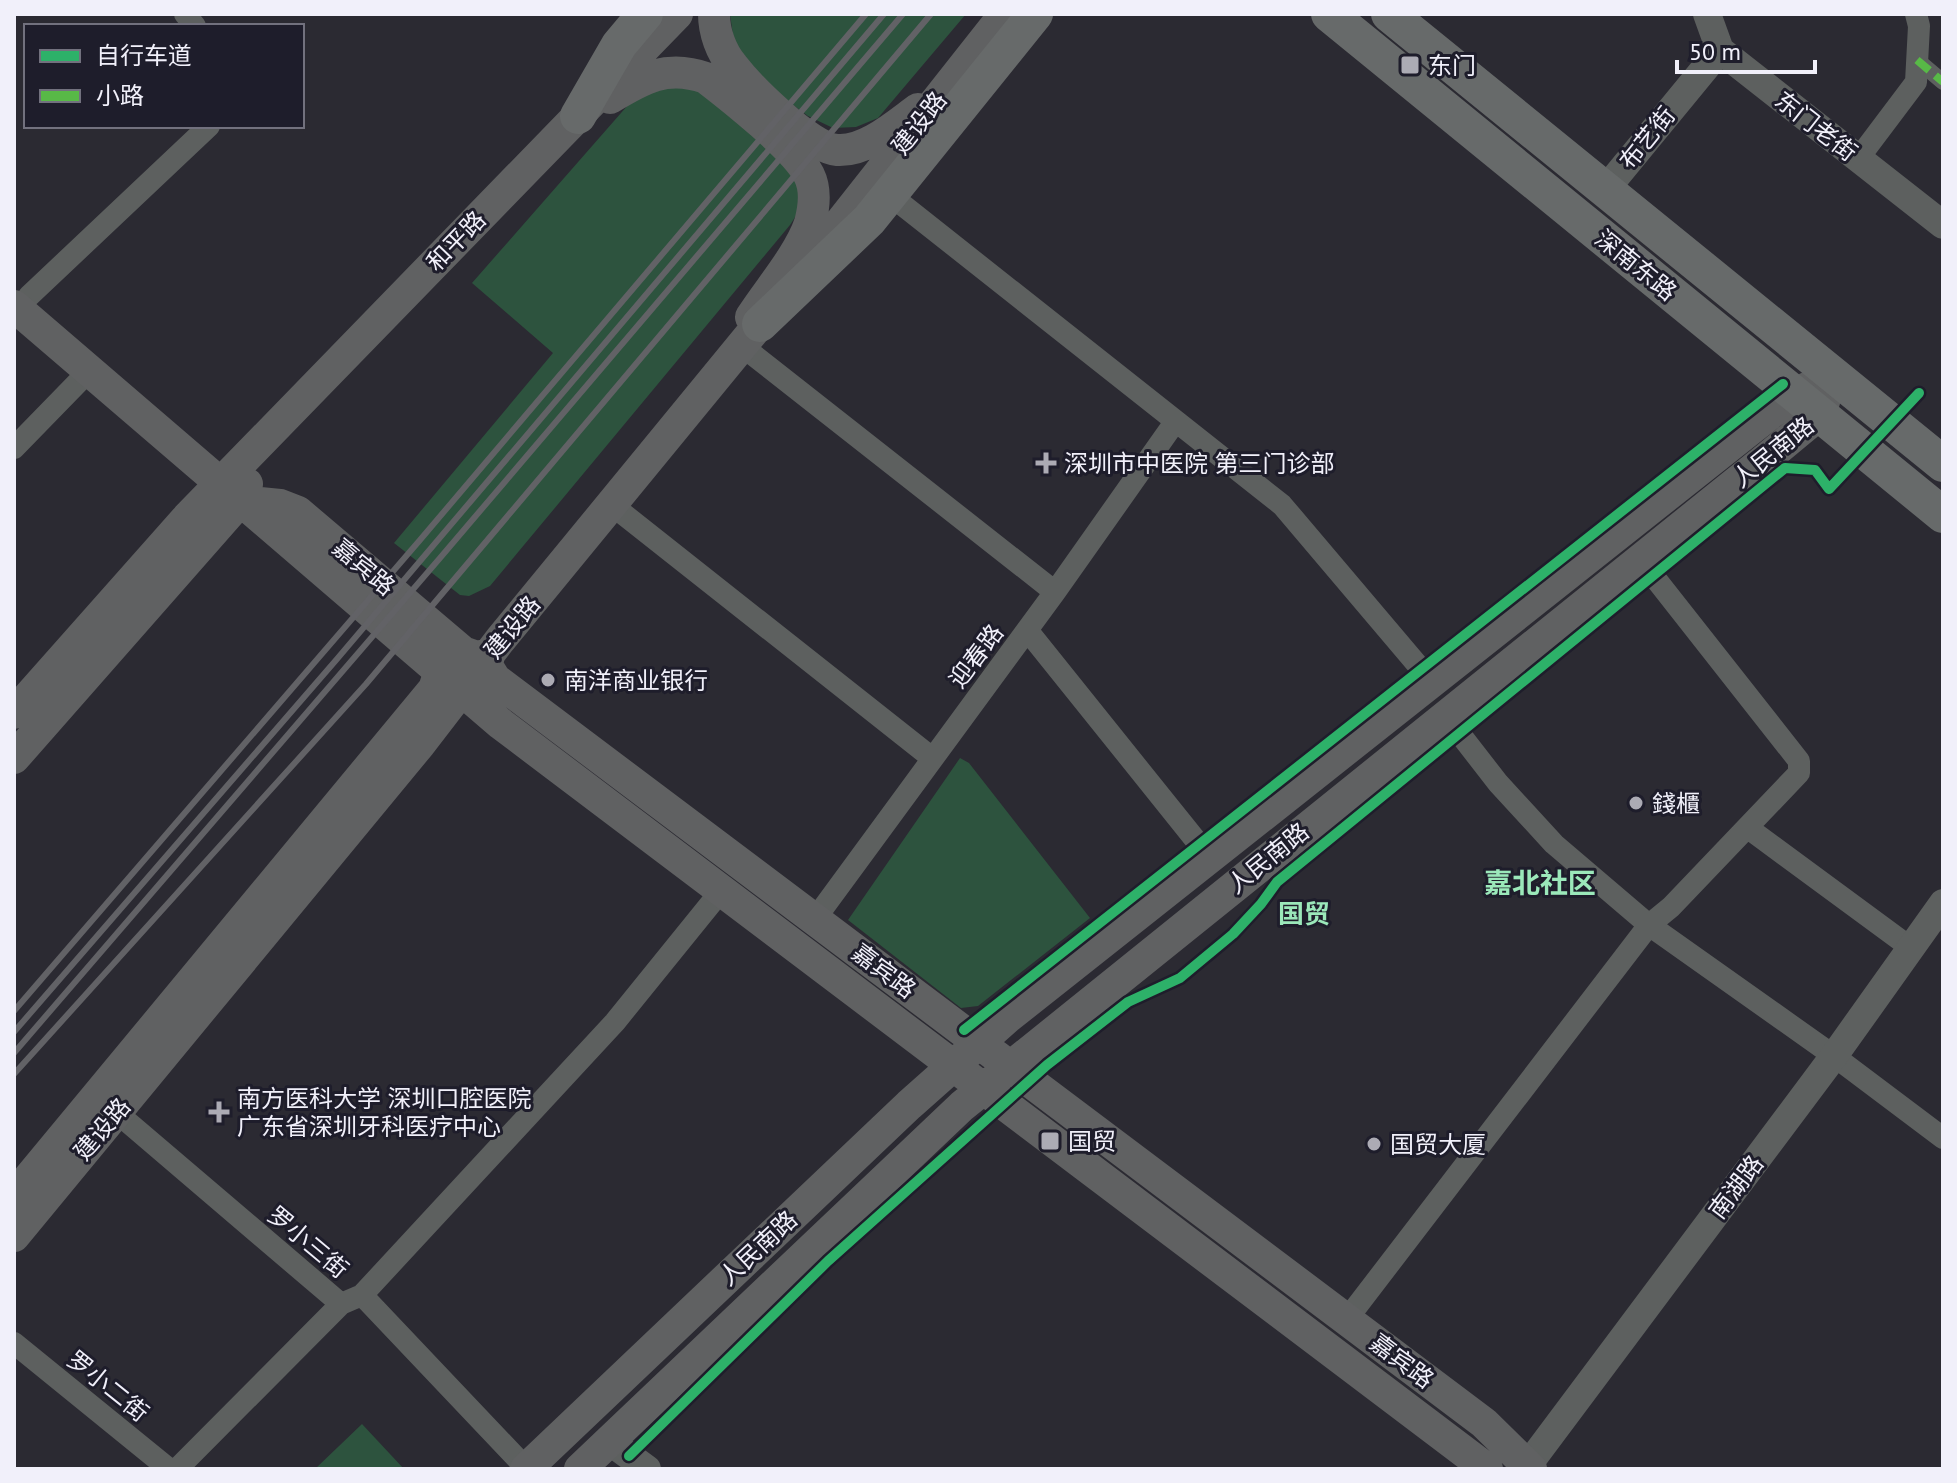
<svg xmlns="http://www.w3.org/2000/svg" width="1957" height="1483" viewBox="0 0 1957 1483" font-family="'PT Sans','Noto Sans SC',sans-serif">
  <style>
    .green { fill: #2d533e }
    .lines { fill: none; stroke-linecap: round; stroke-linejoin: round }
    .pedestrian { stroke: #5d605f; stroke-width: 16 }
    .minor { stroke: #5d605f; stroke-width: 22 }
    .tertiary { stroke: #5d605f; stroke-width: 28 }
    .secondary { stroke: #606162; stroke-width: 32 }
    .primary { stroke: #676a6a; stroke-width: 36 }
    .rail { stroke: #626266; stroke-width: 6 }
    .quiet { stroke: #58b947; stroke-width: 8; stroke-dasharray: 16 8; stroke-linecap: butt }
    .cycleway-casing { stroke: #1e1d2b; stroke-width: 15 }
    .cycleway { stroke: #2db169; stroke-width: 10 }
    .poi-dot { fill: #acabb4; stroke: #1e1d2b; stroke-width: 3 }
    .labels { text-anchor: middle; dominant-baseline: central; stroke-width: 6; stroke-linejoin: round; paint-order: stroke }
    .poi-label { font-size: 24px; fill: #f1f0fa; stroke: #1e1d2b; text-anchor: start }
    .street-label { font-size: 24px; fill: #f1f0fa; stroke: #1e1d2b }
    .neighbourhood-label { font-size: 26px; font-weight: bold; fill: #9be8ba; stroke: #1e1d2b }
    .quarter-label { font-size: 28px; font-weight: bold; fill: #9be8ba; stroke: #1e1d2b }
  </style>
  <rect width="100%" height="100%" fill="#2b2a32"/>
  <path class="green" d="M730,14H966L878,118L856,127L833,128L808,116L781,96L751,69L734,43Z
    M678,84L699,88L797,173L801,208L790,225L490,586L469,596L460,595L394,543L553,353L472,283L628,105L650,92Z
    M960,758L969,763L1090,918L978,1006L961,1008L848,920Z
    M362,1424L404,1469H315Z"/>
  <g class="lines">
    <path class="pedestrian" d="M1917,60L1943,82"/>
    <path class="minor" d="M185,14L195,26
      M1858,159L1916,82L1919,26L1916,14
      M890,195L1282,505L1432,682
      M29,296L209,126
      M742,346L1055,592
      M14,448L89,371
      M612,505L932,758
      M1027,630L1210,858
      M1446,716L1498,783L1554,844L1649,925L1834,1056L1943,1138
      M1748,828L1911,948
      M815,919L1055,592L1175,422
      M116,1112L341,1304
      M362,1295L526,1468
      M1347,1319L1649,925L1671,907L1799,773V761L1640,559
      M14,1343L169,1469
      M177,1469L341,1304L362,1295L615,1022L721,891"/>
    <path class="tertiary" d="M1707,14L1720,50L1943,225
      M1605,190L1720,50
      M609,1441L647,1469
      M1525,1469L1834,1056L1943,903"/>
    <path class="secondary" d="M714,14C714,32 721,52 733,66C750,88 810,148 837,150C866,152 896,125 918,109
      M610,98C643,78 667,64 706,78C732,98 795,148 809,175C816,189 814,208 810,223C799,255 769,289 751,317
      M814,256L1005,14
      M14,306L501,724L1487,1469
      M240,501L280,505L298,512L463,652L477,657L489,654
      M489,654L487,666L495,679L1484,1423L1531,1469
      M14,713L187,518L677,14
      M14,758L240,501L247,484
      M14,1196L434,689L438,677L435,668
      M14,1236L420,744L500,640L775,305
      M526,1469L909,1105L1007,1018L1795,394L1833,375
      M580,1469L962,1106L1768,457L1820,414L1827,392"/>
    <path class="primary" d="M1329,14L1943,515
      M1389,14L1943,464
      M578,116L619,45L645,14
      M760,324L869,220L1035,14"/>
    <path class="rail" d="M14,1011L420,540L866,14
      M14,1032L337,659L884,14
      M14,1053L440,558L903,14
      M14,1074L366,684L931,14"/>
    <path class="quiet" d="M1917,60L1943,82"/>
    <g class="cycleway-casing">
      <path id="cycleway" d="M964,1030L1783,384
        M629,1456L828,1261L1047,1065L1128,1002L1180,978L1233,934L1261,904L1277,882L1785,468L1815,470L1829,489L1919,393"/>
    </g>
    <use href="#cycleway" class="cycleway"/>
  </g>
  <g class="poi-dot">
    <rect x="1400" y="55" width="20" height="20" rx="4"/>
    <path d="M1042 451h8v8h8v8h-8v8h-8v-8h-8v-8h8z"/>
    <circle cx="548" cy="680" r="8"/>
    <circle cx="1636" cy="803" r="8"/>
    <path d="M215 1100h8v8h8v8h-8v8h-8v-8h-8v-8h8z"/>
    <rect x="1040" y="1131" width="20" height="20" rx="4"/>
    <circle cx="1374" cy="1144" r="8"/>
  </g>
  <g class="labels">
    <g class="poi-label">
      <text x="1428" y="65">东门</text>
      <text x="1064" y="463">深圳市中医院 第三门诊部</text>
      <text x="564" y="680">南洋商业银行</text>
      <text x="1652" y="803">錢櫃</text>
      <text x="237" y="1098">南方医科大学 深圳口腔医院<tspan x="237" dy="28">广东省深圳牙科医疗中心</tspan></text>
      <text x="1068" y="1141">国贸</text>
      <text x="1390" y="1144">国贸大厦</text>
    </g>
    <g class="street-label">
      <text transform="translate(919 123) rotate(-52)">建设路</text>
      <text transform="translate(1816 126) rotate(38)">东门老街</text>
      <text transform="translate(1647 138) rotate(-51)">布艺街</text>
      <text transform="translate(456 241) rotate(-46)">和平路</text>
      <text transform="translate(1636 265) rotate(39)">深南东路</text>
      <text transform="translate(1773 452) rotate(-39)">人民南路</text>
      <text transform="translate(364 567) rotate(40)">嘉宾路</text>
      <text transform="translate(512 627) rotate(-51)">建设路</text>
      <text transform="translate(976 656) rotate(-53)">迎春路</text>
      <text transform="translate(1268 858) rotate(-39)">人民南路</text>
      <text transform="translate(884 971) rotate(37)">嘉宾路</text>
      <text transform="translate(102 1129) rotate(-50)">建设路</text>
      <text transform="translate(1736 1187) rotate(-53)">南湖路</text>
      <text transform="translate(308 1242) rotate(40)">罗小三街</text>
      <text transform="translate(758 1248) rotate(-43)">人民南路</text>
      <text transform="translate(1402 1361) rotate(37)">嘉宾路</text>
      <text transform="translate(108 1386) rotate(39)">罗小二街</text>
    </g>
    <g class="neighbourhood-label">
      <text x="1304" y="913">国贸</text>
    </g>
    <g class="quarter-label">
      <text x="1540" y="882">嘉北社区</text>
    </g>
  </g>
  <rect width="1957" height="1483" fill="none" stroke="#f1f0fa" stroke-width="32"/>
  <rect x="24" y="24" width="280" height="104" fill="#1e1d2b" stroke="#72717e" stroke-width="2"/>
  <rect x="40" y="50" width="40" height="12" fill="#2db169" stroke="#72717e" stroke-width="2"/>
  <text x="96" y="64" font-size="24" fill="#f1f0fa">自行车道</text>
  <rect x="40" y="90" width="40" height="12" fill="#58b947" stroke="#72717e" stroke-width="2"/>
  <text x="96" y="104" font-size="24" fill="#f1f0fa">小路</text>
  <path d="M1677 60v12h138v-12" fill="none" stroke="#f1f0fa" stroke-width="4"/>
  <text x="1689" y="60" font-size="24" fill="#f1f0fa" stroke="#1e1d2b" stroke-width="6" paint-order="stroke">50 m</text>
</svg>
